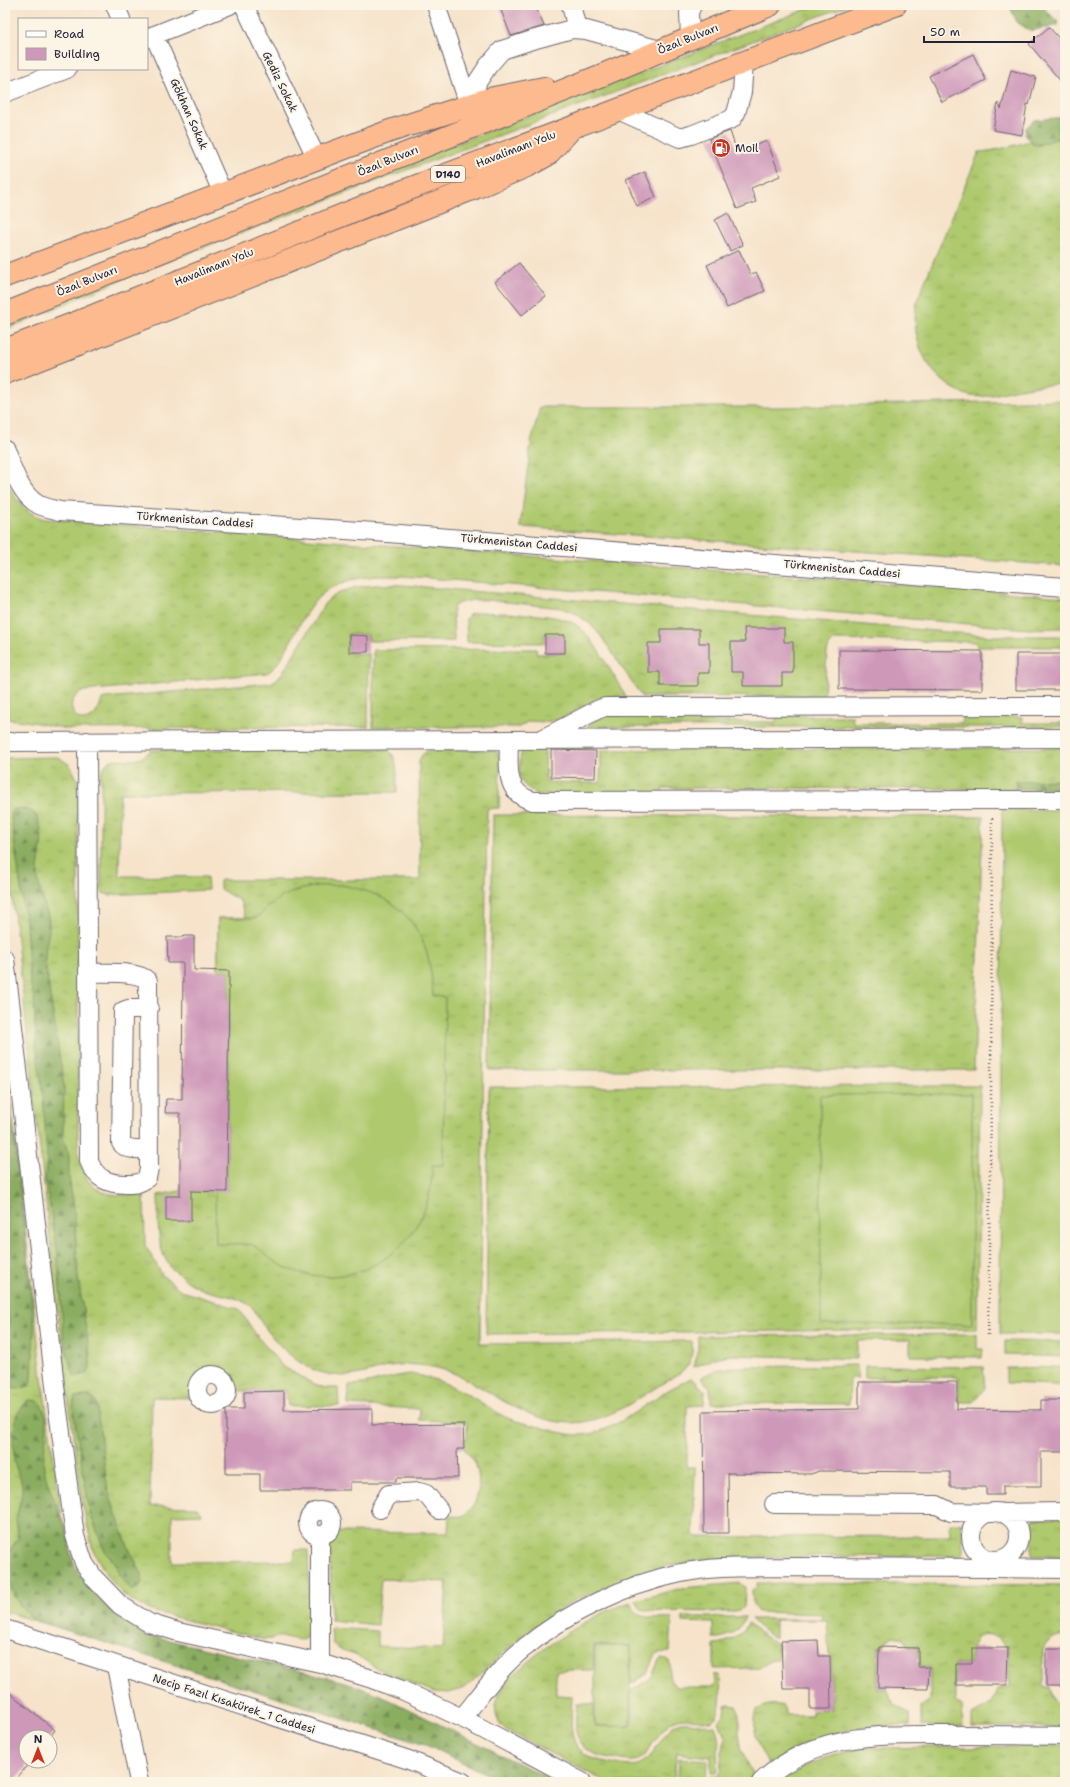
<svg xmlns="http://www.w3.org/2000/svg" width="1070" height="1787" viewBox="0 0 1070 1787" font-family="'Shantell Sans',sans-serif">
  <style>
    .grass { fill: url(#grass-tufts); stroke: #687654 }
    .forest { fill: url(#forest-firs); stroke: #56684e }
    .pitch { fill: #afc96e; stroke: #687654 }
    .building { fill: #ce98b9 }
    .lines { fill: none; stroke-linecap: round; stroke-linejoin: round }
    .minor-casing { stroke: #6c666d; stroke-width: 20 }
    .highway-casing { stroke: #6c666d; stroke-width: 24 }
    .path { stroke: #6c666d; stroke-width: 2.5; stroke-dasharray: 1 3; stroke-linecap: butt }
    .minor { stroke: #fff; stroke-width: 18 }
    .highway { stroke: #fcba8e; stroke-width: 22 }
    .labels { text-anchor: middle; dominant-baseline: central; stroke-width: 4; stroke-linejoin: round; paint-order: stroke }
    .shield { fill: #fcf5e5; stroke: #63616e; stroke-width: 1 }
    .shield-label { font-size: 10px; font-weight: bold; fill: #22223b }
    .street-label { font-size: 11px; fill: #22223b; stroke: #fcf5e5 }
    .poi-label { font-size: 11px; fill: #22223b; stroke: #fcf5e5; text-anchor: start }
  </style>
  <defs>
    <pattern id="grass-tufts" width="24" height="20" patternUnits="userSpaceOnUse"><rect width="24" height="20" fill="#afc96e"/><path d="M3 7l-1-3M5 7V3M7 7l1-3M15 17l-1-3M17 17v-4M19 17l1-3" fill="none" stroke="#96ac60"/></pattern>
    <pattern id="forest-firs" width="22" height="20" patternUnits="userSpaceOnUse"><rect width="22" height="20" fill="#8bad61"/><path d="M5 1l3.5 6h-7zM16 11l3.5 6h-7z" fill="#718c51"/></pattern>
  </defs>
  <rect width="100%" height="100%" fill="#fcf5e5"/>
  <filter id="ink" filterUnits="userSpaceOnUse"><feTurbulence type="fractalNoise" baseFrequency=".025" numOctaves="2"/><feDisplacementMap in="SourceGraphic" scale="8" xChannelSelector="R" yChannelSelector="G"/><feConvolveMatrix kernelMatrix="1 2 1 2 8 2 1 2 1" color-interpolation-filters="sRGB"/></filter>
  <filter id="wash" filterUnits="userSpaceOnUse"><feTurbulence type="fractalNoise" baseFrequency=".012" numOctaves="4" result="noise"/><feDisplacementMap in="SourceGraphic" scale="16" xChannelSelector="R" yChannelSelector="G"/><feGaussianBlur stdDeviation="0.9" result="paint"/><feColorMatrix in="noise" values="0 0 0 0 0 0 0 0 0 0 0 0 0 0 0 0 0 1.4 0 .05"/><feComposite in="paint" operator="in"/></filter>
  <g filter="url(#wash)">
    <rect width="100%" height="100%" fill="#f6e3ca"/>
    <path class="grass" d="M817,5H849L380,180L142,271L5,330V321L369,177Z
      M1065,129V383C1050,385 1034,386 1019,389C1004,391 986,399 971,396C964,395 957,390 951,387C922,367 909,333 918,298L979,152C1008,150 1037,138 1065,129Z
      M1065,400V566L520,527L531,442L540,407H782Z
      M5,478C15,499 21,511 44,519L1065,597V628L1029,629L416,577C381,575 335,573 312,605C304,615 298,628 292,639C285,651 279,666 267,673L84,691C70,697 66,711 81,720C95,720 98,711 102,699L106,698L270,683L276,680L283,672L325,603C345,584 375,584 402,585L993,636H1065V647H977L976,642L835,640L829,646L827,652L824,696L642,697L601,636L589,623L575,613L561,608L488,600H473L459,603L454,606L453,611L454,641H369L368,635L348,634L349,653L369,654L368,727L67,729L32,722L8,719V687H5Z
      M481,612C506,614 554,612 575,624C593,635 614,678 626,696L598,698L561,719L545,722L529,721L519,727H373V650L536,649L537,654L565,653L564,635H545V643L467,642L466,619L470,614Z
      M603,715L660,716V722H776V716H852L853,723H962V716L1022,717V723H1065V727H586Z
      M1065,748V781H1017L1016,789L662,788L663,797L540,795C524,787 517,782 520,764C520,758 520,754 524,749L545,751L546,782L600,783L601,750Z
      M386,749C400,756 396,777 397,792L120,793L119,876L207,877L208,890L109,895L103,893L101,889V774C109,751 121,763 138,759C143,758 148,753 151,750Z
      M432,750H493L498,753L500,759L499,808L487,809L480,1344L692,1341C693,1351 692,1361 685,1369C674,1377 661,1384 649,1392C594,1428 565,1434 505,1402C484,1390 461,1373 437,1368C422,1365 407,1363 391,1366C371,1370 355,1379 333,1375C300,1370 280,1348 261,1322C258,1318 256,1312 253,1308C240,1296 219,1295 204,1290C194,1286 186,1281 179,1274C175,1271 171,1269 169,1265C155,1245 159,1218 158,1195L180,1191H227L229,971H218V918H246L240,901L220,889V880H420L419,762C421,754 424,752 432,750Z
      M58,757L70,765L78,781V1152C80,1166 86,1185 101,1191C111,1196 133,1195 144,1195L145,1245L163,1276L182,1291L239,1309L257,1336L282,1366L308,1381L325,1388H338L339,1406H288L286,1390L234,1391C220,1356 193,1361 191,1398L152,1397L150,1506L196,1507L202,1514L172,1515V1562L294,1561L295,1550H308L311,1629C308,1646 295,1638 283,1637C276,1636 271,1641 261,1639L155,1612L134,1602L124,1595L107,1576L93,1550L83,1506L65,1375L5,832V758Z
      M493,815L983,817L974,1070H489Z
      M5,1043L42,1378L62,1518L61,1628L5,1612Z
      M980,1086L977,1329L486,1334L489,1087Z
      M977,1334V1349H983L982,1357L910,1356V1340L857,1341V1359L730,1355L719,1357L694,1367L698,1350V1336Z
      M1005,1341L1065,1342V1357L1005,1355Z
      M857,1365L858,1378H850L849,1404L711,1403L710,1387L700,1378L715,1370L735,1367Z
      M865,1366L983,1367L985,1388L973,1402H959V1377L865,1378Z
      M1065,1367V1387L1055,1385L1006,1383V1368Z
      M410,1374C448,1379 473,1398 505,1417C516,1422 529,1424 540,1427C552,1430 563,1434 576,1435C610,1436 637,1409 665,1392C673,1387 682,1383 691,1378L705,1391L704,1405L687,1406V1468H695L693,1535L699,1537L950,1536V1524L962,1523L963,1553L960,1556L757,1557L710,1559L670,1565L637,1575L571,1602L525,1634L465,1688L449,1693L434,1692L380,1670L355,1654L339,1649L332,1643L331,1628L377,1631V1646L443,1649L447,1582L381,1579L377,1625L331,1620L330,1544L338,1532L448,1533L449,1516C453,1516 458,1517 462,1516C480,1509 482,1478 475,1463C470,1452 465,1456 462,1440L467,1439V1422L419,1420L420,1409L348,1405L349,1385C370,1385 389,1376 410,1374Z
      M1065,1518V1556H1032V1522L1035,1519Z
      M740,1583L745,1587L744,1606L739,1611L735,1612L650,1611L641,1609L636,1600L682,1588Z
      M757,1583L1065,1585V1635C1054,1636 1048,1640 1043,1649V1687L1050,1688L1054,1700L1065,1711V1727H972V1715C986,1706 992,1707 997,1689L1010,1687L1008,1648L1005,1647L998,1637C974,1628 971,1644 971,1664H955V1702L962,1706L963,1727L921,1726V1707L930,1700V1667L920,1666L918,1647H909L904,1638L893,1636L886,1641L884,1646L878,1647L877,1689H886C892,1703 897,1708 910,1713L911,1726C871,1725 839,1729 803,1745C791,1750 780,1761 768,1764C758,1747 751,1730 757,1710C765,1705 774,1703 783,1706L787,1715H812V1711L832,1710L831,1656L829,1654L827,1620H775V1638L762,1630L751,1619H822V1614L758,1612L753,1604L752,1591L757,1586Z
      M630,1602C639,1622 654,1617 672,1618L670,1652L656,1653L653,1658L647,1674L631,1684V1646L594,1645L593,1670H556V1695L572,1696C571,1735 566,1755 612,1763C620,1765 634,1768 642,1763C657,1754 661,1733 676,1724C688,1717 702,1728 715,1725L720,1742L717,1750L718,1769L716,1773H711V1757L676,1753L674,1782H606L506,1730C463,1694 564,1634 591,1619C603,1612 617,1607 630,1602Z
      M683,1617H745C740,1630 727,1639 713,1638V1623L683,1622Z
      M748,1623L765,1637L778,1644V1660H772L759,1668L714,1669V1644C728,1643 742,1636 748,1623Z
      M662,1658C675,1660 668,1669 670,1679C671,1682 674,1684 676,1687H713L715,1684L714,1675H720C720,1688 726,1727 702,1721C693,1719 685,1716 675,1720C664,1724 651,1747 644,1757C636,1763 626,1761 617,1759C577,1753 573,1742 577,1704H594V1726H631V1691L651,1678L659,1660Z
      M728,1705L736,1706L739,1711V1732L742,1751L753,1774L752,1777L748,1782H710V1777L718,1776L722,1770L721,1752L726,1739L718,1721L725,1714L726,1706Z
      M1065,1746V1782H882L878,1781L877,1782H780C805,1764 832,1754 863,1748Z
      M679,1758L707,1760L706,1782H678Z"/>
    <path class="forest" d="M1009,5H1041L1058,22V25L1030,31L1017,22Z
      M1065,117V136L1038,145L1031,142L1025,136L1026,128L1034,120Z
      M1065,780V789H1015L1016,781Z
      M19,808C24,809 32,810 36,815C37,817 38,821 39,823C45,840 39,854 38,872C37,890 47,905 49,923C50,936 44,948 45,962L64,1086L63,1136L69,1156V1178L74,1206L78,1277L90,1355V1368L88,1373L80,1376H74L72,1371L64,1341L57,1248L45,1178L47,1156L43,1096L36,1045L34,999L30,982L26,925L11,818L12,810Z
      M5,1054L34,1324L32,1378L29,1386L19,1389L5,1388V1335L9,1328L8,1308L5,1305Z
      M89,1396L96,1401L108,1491L128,1547L142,1574V1582L138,1589L132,1590L119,1575L115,1563L105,1552L90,1513L73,1410L74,1399L76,1397Z
      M28,1400L38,1401C55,1420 41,1446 44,1468C47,1487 56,1502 62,1519C65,1526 68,1533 69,1540C70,1546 70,1554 73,1561C87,1593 115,1615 143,1634L342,1681L378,1694L556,1782H503L428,1746L34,1620L22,1608L14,1597L5,1566V1558L18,1538L16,1519L22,1494V1483L14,1462L13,1433L17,1414Z"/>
    <path class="pitch" d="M1002,810H1065V1334H1000Z
      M341,885C406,896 431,933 433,996L445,997L443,1165H432C435,1238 367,1292 297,1272C286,1269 276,1263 267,1256C263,1253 258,1247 253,1245C247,1243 224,1244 216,1244L215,1191H227L229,971H218V918H257C279,891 308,885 341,885Z
      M972,1094V1324H821L820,1095Z
      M595,1646H630V1726H595Z"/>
    <g id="blocks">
      <path class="building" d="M499,5H535L544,26L511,36Z
        M1049,27L1065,45V86L1029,44Z
        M973,54L986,80L942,102L929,76Z
        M1011,70L1036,77L1029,105L1027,104L1022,135L993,130L998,103L1001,109Z
        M730,131L737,152L767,141L780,176L751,188L756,202L737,209L709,139Z
        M645,172L656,197L637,206L626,180Z
        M728,213L743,245L730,251L715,220Z
        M739,250L751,275L756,272L765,291L727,308L707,265Z
        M519,263L546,296L522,315L495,282Z
        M744,628H784V642H793V673H782V686H743V672H731V642H745Z
        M661,629H699V643H709V673H698V686H660V672H648V643H661Z
        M349,635L368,636V652H349Z
        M545,635H565V653H545Z
        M839,650L982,651V690L839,689Z
        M1016,654H1065V690H1016Z
        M551,750L596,751L595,778L551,777Z
        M184,936H194V970L229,971L227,1192L191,1191V1221H166V1196H180V1113H165L166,1099H182L183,963H168L167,937H183Z
        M859,1382H957V1409L1041,1410V1400H1064L1065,1452H1041V1486H1003V1495H986V1487H950V1472L819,1471L811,1474L728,1473L729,1533H704L703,1411L859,1409Z
        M284,1391V1410L372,1409V1425L463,1424L464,1449H457L458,1478H396V1482H350V1490H260V1474H226V1409H244V1392Z
        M818,1640L819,1656H830L831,1709H810V1689H783L781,1641Z
        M879,1647L918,1648V1667H929L928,1689L878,1688Z
        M972,1648H1008L1007,1685H956V1664H972Z
        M1046,1649H1065V1686H1046Z
        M5,1689L55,1730L50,1737H26V1767L14,1782H5Z"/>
    </g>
  </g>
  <g filter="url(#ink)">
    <use href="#blocks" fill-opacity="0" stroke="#6c666d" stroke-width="1"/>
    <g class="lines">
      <g class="minor-casing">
        <path id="minor" d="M115,5L121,19
          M244,5L317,159
          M436,5L469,105
          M571,5L577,29
          M154,35L223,194
          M147,38L230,5
          M690,38L689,13L692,5
          M5,93L67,69
          M469,105L478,81L488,66L502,50L532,40L572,29L586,30L660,50
          M618,110L680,138L691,135L732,119L736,113L742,92L744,62
          M5,449C12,467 20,495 39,505C45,508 53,509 60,511L375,532L1065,587
          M542,739L597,710L605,707L1065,706
          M509,740C509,765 503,793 533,801L1065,800
          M87,741L89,1161C96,1179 108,1184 126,1184C135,1184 140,1184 147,1178L149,1168L148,981C137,970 104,973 88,973
          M5,742L1065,738
          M5,959L58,1411L75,1536L84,1563L94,1578L120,1605L149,1623L178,1632L320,1663L372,1679L402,1690L462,1718L582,1782
          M149,1009H128L123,1011L121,1143C127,1151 140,1149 149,1149
          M197 1390a15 15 0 1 1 30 0a15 15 0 1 1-30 0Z
          M774,1504L937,1505L951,1512L993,1513
          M380,1509L389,1494L419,1492L426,1494L439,1510
          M308 1523a12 12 0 1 1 24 0a12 12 0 1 1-24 0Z
          M971 1536a24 24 0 1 1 48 0a24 24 0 1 1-48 0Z
          M1000,1513L1065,1512
          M995,1568L1065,1569
          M5,1629L409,1760L463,1782
          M320,1663V1535
          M116,1666L139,1782
          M462,1718C481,1695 500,1667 524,1648C566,1613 627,1584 681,1573C717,1565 755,1568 792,1567C860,1567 927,1568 995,1568V1560
          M761,1782C816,1731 881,1735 950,1735C988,1735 1027,1735 1065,1736"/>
      </g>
      <g class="highway-casing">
        <path id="highway" d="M5,276L390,131L489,99L544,88
          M5,314L600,76L770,5
          M5,350L78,322L380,200L895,5
          M5,373L477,187L529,165L547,155L569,131"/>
      </g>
      <path class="path" d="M988,1335L991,1099L992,815"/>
      <use href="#minor" class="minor"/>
      <use href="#highway" class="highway"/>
    </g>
  </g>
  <defs>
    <g id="fuel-disc" transform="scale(1)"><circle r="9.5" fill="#c8321e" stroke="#fcf5e5"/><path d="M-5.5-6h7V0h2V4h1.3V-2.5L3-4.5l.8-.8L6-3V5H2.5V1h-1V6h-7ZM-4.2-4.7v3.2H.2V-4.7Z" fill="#fff"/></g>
  </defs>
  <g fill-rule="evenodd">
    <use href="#fuel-disc" x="721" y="148"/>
  </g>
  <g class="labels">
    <rect class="shield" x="431" y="166" width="34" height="16" rx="3"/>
    <g class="shield-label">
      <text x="448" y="174">D140</text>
    </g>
    <g class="street-label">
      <text transform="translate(688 39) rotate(-22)">Özal Bulvarı</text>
      <text transform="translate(280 82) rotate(64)">Gediz Sokak</text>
      <text transform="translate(189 114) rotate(66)">Gökhan Sokak</text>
      <text transform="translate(516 149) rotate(-21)">Havalimanı Yolu</text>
      <text transform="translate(388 161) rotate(-22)">Özal Bulvarı</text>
      <text transform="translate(214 267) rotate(-22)">Havalimanı Yolu</text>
      <text transform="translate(87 281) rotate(-22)">Özal Bulvarı</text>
      <text transform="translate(195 520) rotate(4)">Türkmenistan Caddesi</text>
      <text transform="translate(519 543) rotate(5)">Türkmenistan Caddesi</text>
      <text transform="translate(842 569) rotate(5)">Türkmenistan Caddesi</text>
      <text transform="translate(234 1704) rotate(18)">Necip Fazıl Kısakürek_1 Caddesi</text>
    </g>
    <g class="poi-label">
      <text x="735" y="148">Moil</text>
    </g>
  </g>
  <rect width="1070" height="1787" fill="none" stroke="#fcf5e5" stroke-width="20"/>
  <rect x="18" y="18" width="130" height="52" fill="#fcf5e5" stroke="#a5a1a1"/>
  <rect x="26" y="31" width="20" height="6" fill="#ffffff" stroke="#a5a1a1"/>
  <text x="54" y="38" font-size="12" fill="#22223b">Road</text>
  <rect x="26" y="48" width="20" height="12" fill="#ce98b9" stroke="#a5a1a1"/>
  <text x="54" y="58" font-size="12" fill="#22223b">Building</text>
  <g transform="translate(38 1749)"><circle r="19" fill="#fcf5e5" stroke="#a5a1a1"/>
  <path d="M0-3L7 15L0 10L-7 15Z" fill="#c8321e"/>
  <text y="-6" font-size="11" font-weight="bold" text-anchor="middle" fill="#22223b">N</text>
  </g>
  <path d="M924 36v6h110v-6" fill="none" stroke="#22223b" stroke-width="2"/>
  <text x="930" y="36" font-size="12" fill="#22223b" stroke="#fcf5e5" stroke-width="3" paint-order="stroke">50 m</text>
</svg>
